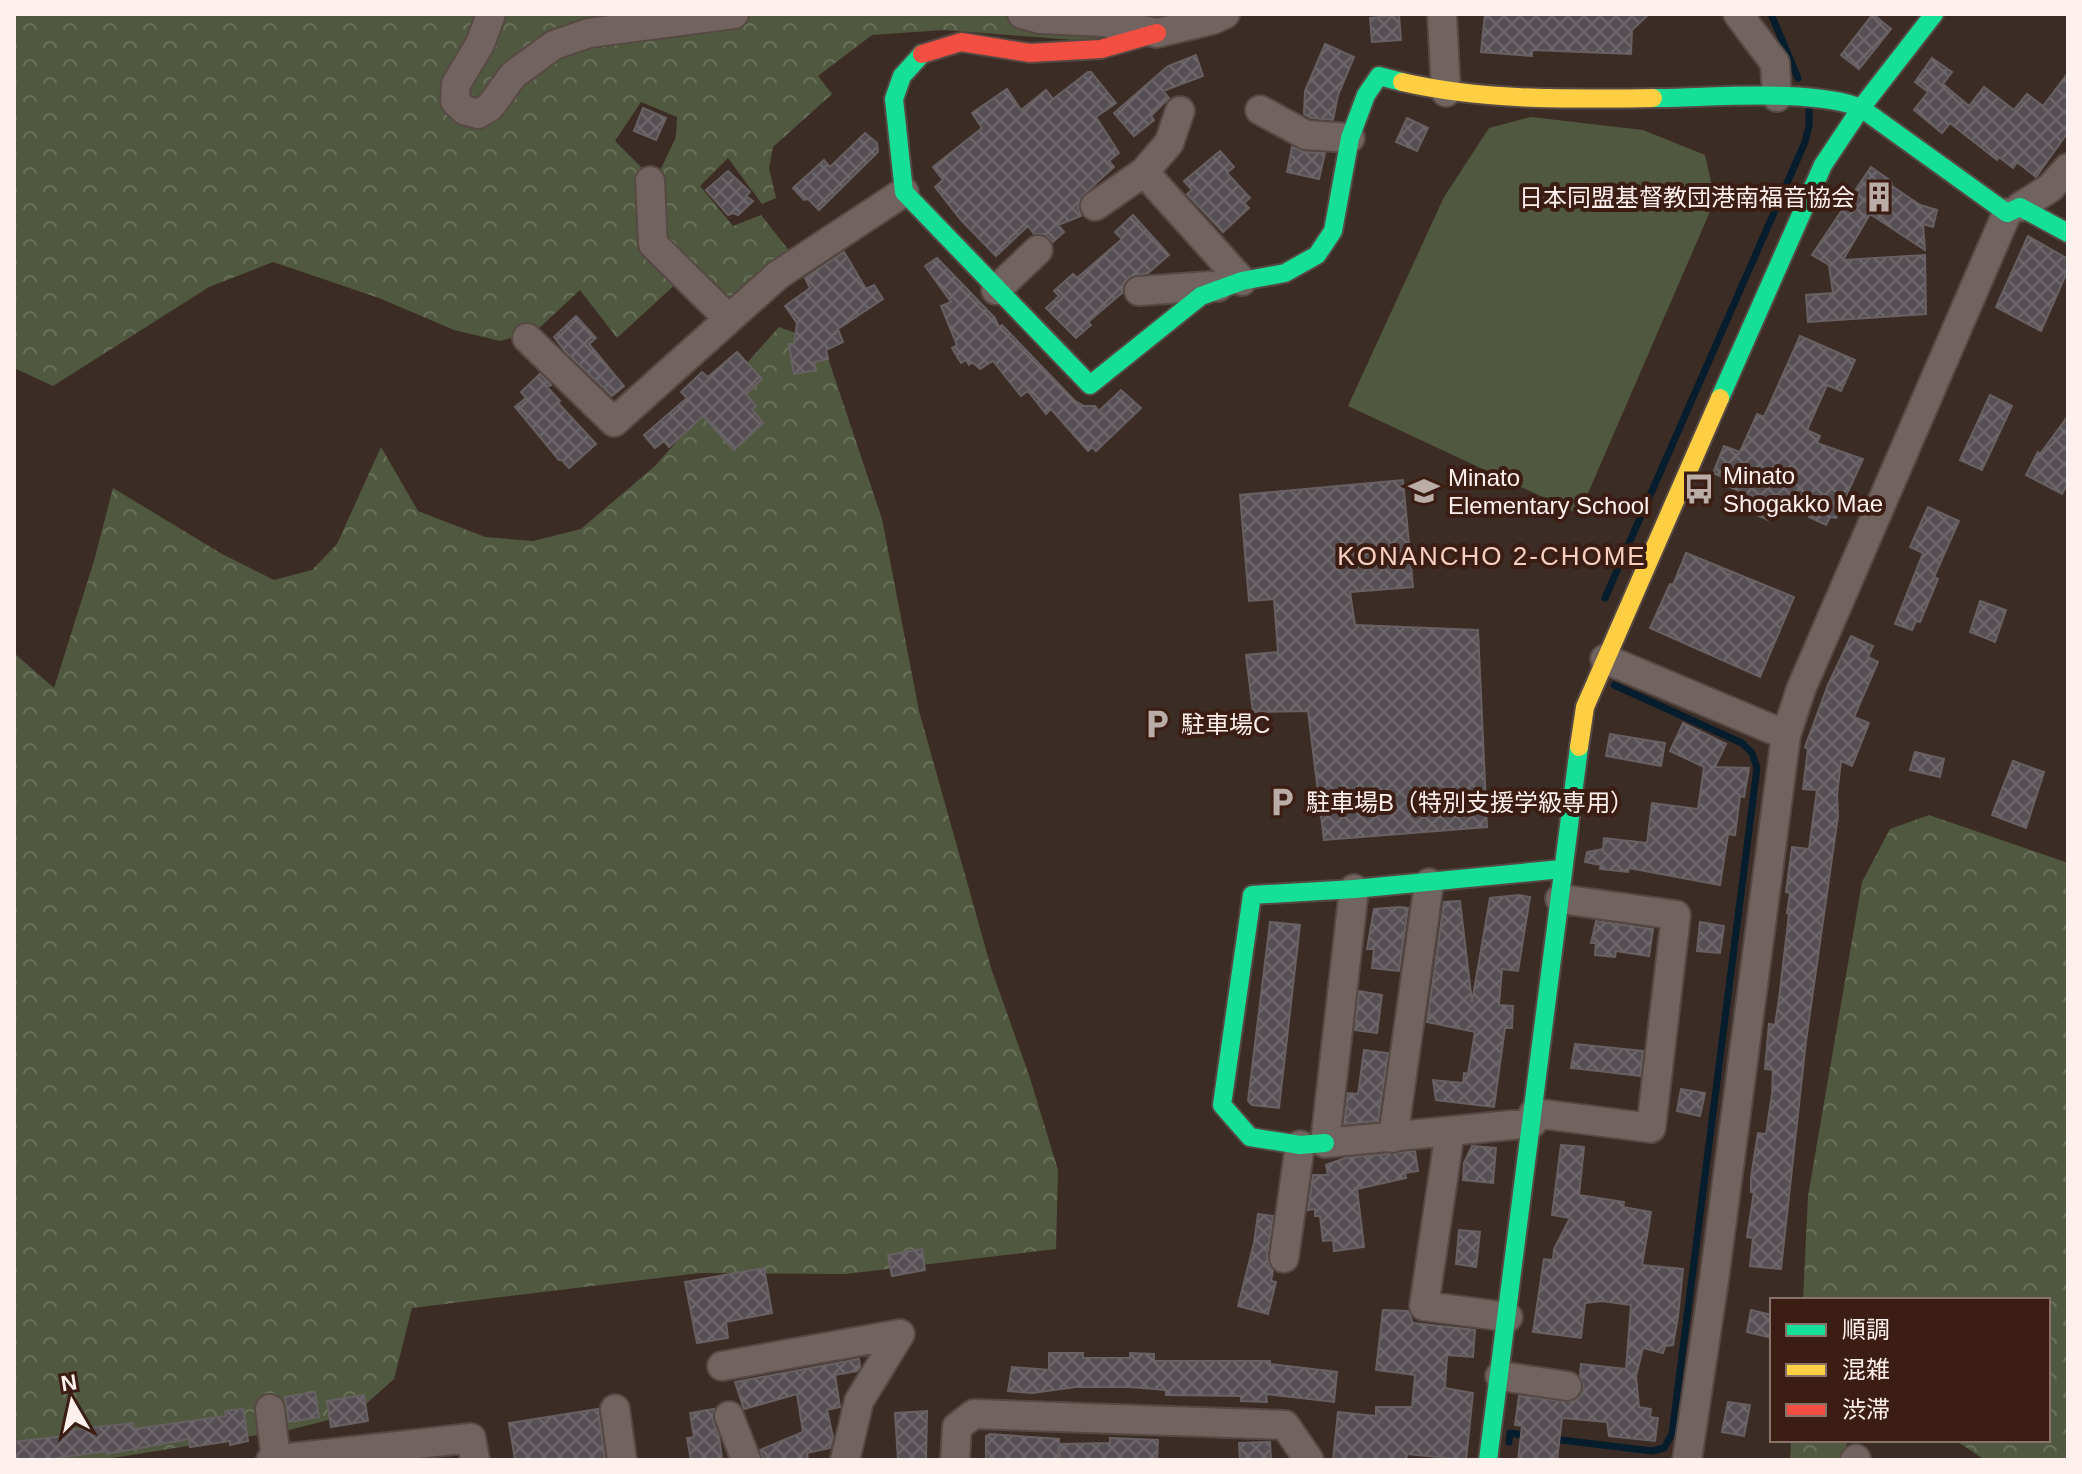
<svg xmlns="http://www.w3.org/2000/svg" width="2082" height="1474" viewBox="0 0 2082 1474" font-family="Arial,'Noto Sans JP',sans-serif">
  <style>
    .forest { fill: url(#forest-crowns) }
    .pitch { fill: #50593f }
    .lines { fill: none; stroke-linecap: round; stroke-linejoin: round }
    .stream { stroke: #051d2c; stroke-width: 7 }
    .building { fill: url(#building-cross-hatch); stroke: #686164; stroke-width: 2 }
    .street-casing { stroke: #564944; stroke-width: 32 }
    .fast-casing { stroke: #564944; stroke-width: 22 }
    .slow-casing { stroke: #564944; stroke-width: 22 }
    .jam-casing { stroke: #564944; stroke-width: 22 }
    .street { stroke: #71635f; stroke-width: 28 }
    .fast { stroke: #16e098; stroke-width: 18 }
    .slow { stroke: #ffcf43; stroke-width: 18 }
    .jam { stroke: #f24e42; stroke-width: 18 }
    .labels { text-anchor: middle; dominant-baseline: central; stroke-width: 8; stroke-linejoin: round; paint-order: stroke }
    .poi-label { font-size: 24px; fill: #fef1ed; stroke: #3b1d13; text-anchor: start }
    .neighbourhood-label { font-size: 26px; letter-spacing: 2px; fill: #f8d0c1; stroke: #3b1d13 }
  </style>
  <defs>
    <pattern id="forest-crowns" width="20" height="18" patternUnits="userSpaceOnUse" patternTransform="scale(2)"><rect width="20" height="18" fill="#50593f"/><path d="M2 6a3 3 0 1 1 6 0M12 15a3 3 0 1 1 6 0" fill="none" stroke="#6a715b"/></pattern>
    <pattern id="building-cross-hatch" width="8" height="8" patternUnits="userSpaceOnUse" patternTransform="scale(2)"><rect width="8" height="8" fill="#564f54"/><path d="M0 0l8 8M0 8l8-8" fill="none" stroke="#6f696d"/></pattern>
  </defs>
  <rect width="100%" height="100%" fill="#3c2c26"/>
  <path class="forest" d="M14,14H1196L1100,42L944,30L872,35L818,76L832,94L773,147L769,168L776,198L762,204L728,158L700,186L733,226L761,215L791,253L728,310L661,246L658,175L676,137L677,117L641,102L615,141L642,168L646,245L679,281L617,338L580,290L536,331L500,341L454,330L379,298L273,262L209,287L53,386L14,368Z
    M779,327L823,343L882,519L919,711L992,971L1030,1078L1058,1170L1056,1249L846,1274L700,1273L412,1308L394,1379L356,1413L289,1430L100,1460H14V653L54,688L94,561L113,488L222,554L274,580L312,570L337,544L381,447L418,511L485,537L533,541L581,529L655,466Z
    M1929,815L2068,863V1460H1985L1955,1440H2048V1300H1803L1808,1196L1862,882L1890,829Z
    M1791,1440H1848L1841,1460H1790Z"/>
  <path class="pitch" d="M1531,117L1643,130L1705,155L1715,200L1579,514L1348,406L1444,197L1489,128Z"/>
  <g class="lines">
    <path class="stream" d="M1771,14L1798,78
      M1605,598L1805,142L1809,126V111
      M1553,1439L1652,1451L1664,1448L1672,1434L1757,768L1752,753L1742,743L1614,685
      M1509,1442L1510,1433L1529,1436"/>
  </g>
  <path class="building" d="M1485,14H1536L1648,15L1632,30L1631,54L1532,50V56L1481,52Z
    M1873,14L1891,29L1859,69L1841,55Z
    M1399,15L1401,40L1372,42L1370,18Z
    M1325,44L1354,57L1338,95L1333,120L1311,118L1304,114L1305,91Z
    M1196,55L1203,76L1163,91L1169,98L1151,116L1154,120L1134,136L1114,113L1168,66Z
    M1932,58L1952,72L1943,84L1969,106L1984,87L2014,110L2027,94L2043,106L2068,73V132L2036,177L2017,162L2013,168L1999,157L1997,160L1950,123L1942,133L1914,110L1928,92L1915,82Z
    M1088,72H1091L1116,103L1096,117L1119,153L1109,161L1114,167L1083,195L1078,207L1081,216L1058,225L1064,232L1053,242L1044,234H1034L1028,226L996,256L961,220L935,187L943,180L933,167L982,128L972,113L1007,89L1021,110L1046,90L1053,99Z
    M643,108L666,118L656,140L634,131Z
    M1407,118L1428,128L1417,151L1396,142Z
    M865,133L877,143L878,152L819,210L808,199L804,200L793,188L824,160L830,167Z
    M1292,147L1304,152L1325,153L1319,179L1287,172Z
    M1220,151L1234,167L1227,173L1250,198L1244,203L1249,208L1223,232L1187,194L1192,190L1184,181Z
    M1871,167L1891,181L1892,186L1920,205L1937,210L1933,227L1923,224L1925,250L1870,214L1843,260L1925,255L1926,314L1808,322L1806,295L1833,293L1829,265L1812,255Z
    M728,171L750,192L746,196L753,201L738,215L733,213L728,215L706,190Z
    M1133,215L1169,255L1148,273L1129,277L1123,284L1122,293L1088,322L1091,325L1076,338L1046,308L1059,296L1054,291L1073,274L1077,278L1122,239L1115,232Z
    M2028,236L2068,259V270L2041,331L1996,307Z
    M844,252L866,289L874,285L883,299L838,329L843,342L826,350L828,359L814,362L816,370L794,374L789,344H794L797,323L785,306L810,288L805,278Z
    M937,258L995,318L999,327L1002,325L1075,401L1084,406H1095L1099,411L1121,390L1141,408L1096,451L1092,447L1088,451L1051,409L1046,414L1028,391L1021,396L993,361L980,369L972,362L969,365L966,360L961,363L952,348L957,345L941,306L951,302L925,266Z
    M576,316L596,338L589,344L624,386L612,396L565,351L554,337Z
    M1800,336L1855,360L1841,391L1827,385L1807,430L1820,436L1817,443L1863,459L1836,518L1830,517L1826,525L1809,517L1811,512L1779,497L1768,520L1750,512L1757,498L1722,484L1725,478L1713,473L1724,446L1740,452L1757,414L1764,417Z
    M737,352L762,379L746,394L756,406L752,409L763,423L734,450L703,416L669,447L664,441L655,448L644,435L687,398L681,392L702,372L708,377Z
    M540,374L551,385L547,387L560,401L558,403L596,444L569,468L562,460H559L515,407L526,398L521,392Z
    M1990,395L2012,406L1982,470L1960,460Z
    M2068,416V483L2062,494L2026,475L2038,452L2040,454Z
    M1403,480L1413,587L1350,592L1355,625L1478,630L1487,827L1324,840L1308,711L1253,712L1246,655L1278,652L1274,599L1249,601L1240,495Z
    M1928,507L1959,521L1934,577L1938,579L1920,622L1916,621L1912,630L1895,624L1923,553L1910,547Z
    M1686,553L1794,597L1760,677L1650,628L1670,584L1673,585Z
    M1980,601L2006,610L1995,642L1970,632Z
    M1851,636L1873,646L1868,657L1878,662L1854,717L1869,723L1852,766L1841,761L1837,795L1838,816L1806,1041L1781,1269L1750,1266L1753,1238L1747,1237L1754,1192H1751V1177L1758,1133L1766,1134L1772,1094L1773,1070L1765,1069L1769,1024L1775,1025L1779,999L1789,914L1787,913L1790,893L1786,892L1792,847L1809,849L1817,790L1803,789L1808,749L1805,747L1828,685Z
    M1683,723L1726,744L1715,767L1749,768L1744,797L1740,796L1735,835L1728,834L1720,885L1629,868L1628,872L1600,869L1601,865L1585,862L1587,852L1603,849L1604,838L1647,843L1652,803L1698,809L1704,767L1670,751Z
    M1610,734L1665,743L1661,766L1606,756Z
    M1915,752L1944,759L1940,777L1910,770Z
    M2013,761L2044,772L2026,828L1992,815Z
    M1519,895L1530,897L1518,971L1502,969L1499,1005L1513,1006L1512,1028H1505L1494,1107L1436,1100L1433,1080L1463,1083L1464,1073L1468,1074L1475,1032L1427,1022L1444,902L1460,901L1472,1002L1490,898Z
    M1400,907L1408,908L1399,971L1372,968L1374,949H1367L1374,909Z
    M1596,921L1653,929L1649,956L1616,951L1615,957L1595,955L1596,943H1591Z
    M1270,922L1300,925L1279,1108L1252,1105L1248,1101Z
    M1700,922L1724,926L1720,953L1697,951Z
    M1359,991L1382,995L1377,1033L1355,1030Z
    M1575,1044L1643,1051L1640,1076L1571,1068Z
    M1364,1050L1388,1053L1378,1121L1344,1124L1348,1093L1358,1094Z
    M1681,1089L1705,1093L1700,1116L1677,1111Z
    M1561,1145L1584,1147L1579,1195L1624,1202L1623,1207L1651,1212L1642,1265L1683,1269L1678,1316L1673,1345L1665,1346L1663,1353L1643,1348L1636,1376L1639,1407L1651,1409L1650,1417L1658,1418L1655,1441L1609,1436L1607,1422L1562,1418L1557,1460H1518L1522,1426L1515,1425L1519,1396L1572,1402L1580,1397L1584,1389L1580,1376L1581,1364L1626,1369L1631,1305L1602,1301L1585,1303L1581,1338L1533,1332L1544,1259L1553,1260L1554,1249L1570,1218L1552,1215Z
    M1472,1146L1496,1148L1493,1183L1463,1180L1464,1163Z
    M1415,1151L1418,1171L1405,1173L1406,1178L1357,1189L1364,1247L1334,1251L1333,1240L1323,1241L1320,1216H1315V1209L1308,1210L1313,1175H1328L1326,1165L1345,1158Z
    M1258,1214L1273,1216L1267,1256L1269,1265L1273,1271L1271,1281L1276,1282L1268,1314L1238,1306L1254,1243Z
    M1459,1230L1480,1232L1476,1267L1456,1264Z
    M922,1249L925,1270L892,1276L888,1255Z
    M764,1268L772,1313L726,1322L728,1338L697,1343L685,1282Z
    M1383,1310L1408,1311L1413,1323L1475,1330L1473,1357L1447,1355L1445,1388L1473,1393L1466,1460L1407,1454L1406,1460H1333L1338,1412L1376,1416V1407H1412L1415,1375L1376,1370Z
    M1751,1310L1772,1315V1338L1747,1332Z
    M1049,1353H1083V1358H1130V1353L1154,1354V1361H1270V1364L1337,1372L1334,1402L1266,1394L1267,1402L1241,1401V1396L1166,1395V1390L1129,1387H1076L1032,1393L1008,1391L1012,1367L1049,1370Z
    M859,1359L860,1367L857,1371L835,1375L840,1407L827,1410L833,1437L830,1448L807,1453L808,1460H763L760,1450L803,1432L797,1394L744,1409L735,1382Z
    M315,1392L319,1417L289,1422L285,1397Z
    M364,1395L368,1421L331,1427L327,1401Z
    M1728,1402L1750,1405L1744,1436L1722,1432Z
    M243,1409L248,1441L230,1445V1441L190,1447L189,1439L107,1454V1451L56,1458V1460H14V1442L64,1436L63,1431L133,1423L134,1429L226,1416L225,1411Z
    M598,1409L605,1460H515L509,1423Z
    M714,1409L713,1421L719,1437L722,1458L691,1460L687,1438L694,1437L690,1413Z
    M927,1411L926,1460H898L895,1413Z
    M990,1434L1059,1439L1058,1460L986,1459V1436Z
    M1110,1438L1158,1440L1157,1460H1060V1444L1110,1443Z
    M1270,1442L1271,1460H1240L1239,1443Z"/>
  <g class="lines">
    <g class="street-casing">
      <path id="street" d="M491,14L480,44L456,84L455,101L464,110L478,114L490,107L513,75L554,45L589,33L734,14
        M1022,14L1040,19L1103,22L1157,33L1212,20L1225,14
        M1442,14L1446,92
        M1738,14L1775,63L1777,97
        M1260,110L1306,135L1350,138
        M1144,172L1242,281
        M650,181L653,244L729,319
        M1095,206L1144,172L1169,143L1180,111
        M2020,207L2050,188L2068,168
        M996,290L1038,250
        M1139,291L1209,286L1218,287
        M527,338L614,422L778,275L904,192
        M1605,659L1786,735
        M1354,889L1325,1143L1532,1123
        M1534,1113L1651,1128L1676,915L1560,899
        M1450,1131L1424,1306L1508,1317
        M1393,1138L1429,883
        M1284,1258L1300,1145
        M722,1366L900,1334
        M1500,1376L1567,1386
        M270,1409L276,1460
        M615,1409L622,1460
        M729,1416L746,1460
        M271,1460L471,1438L475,1460
        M845,1460L859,1401L900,1334
        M955,1460L957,1427L974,1414L1285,1425L1309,1460
        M1687,1460L1714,1280L1786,735L1801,689L2007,213
        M1855,1460L1856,1459"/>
    </g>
    <g class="fast-casing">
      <path id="fast" d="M922,54L902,76L894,99L904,192L1090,385L1201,296L1242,281L1285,273L1317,255L1333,231L1350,138L1366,95L1379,76L1402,82
        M1653,98C1708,98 1813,88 1861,108L2007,213L2020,207L2068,233
        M1720,398L1823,165L1861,108L1934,14
        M1325,1143L1300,1145L1250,1137L1222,1105L1252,895L1354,889L1562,869
        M1488,1460L1579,747"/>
    </g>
    <g class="slow-casing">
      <path id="slow" d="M1402,82C1485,101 1568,99 1653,98
        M1579,747L1585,707L1720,398"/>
    </g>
    <g class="jam-casing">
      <path id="jam" d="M922,54L961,42L1030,53L1101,49L1157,33"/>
    </g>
    <use href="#street" class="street"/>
    <use href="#fast" class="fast"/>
    <use href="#slow" class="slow"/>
    <use href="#jam" class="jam"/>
  </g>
  <defs>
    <g id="building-bare" transform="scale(2.4)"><path d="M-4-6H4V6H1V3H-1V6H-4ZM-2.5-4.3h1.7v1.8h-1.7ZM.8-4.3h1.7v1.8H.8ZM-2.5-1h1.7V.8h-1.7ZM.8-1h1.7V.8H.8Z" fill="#baaca7" stroke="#3b1d13" stroke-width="2.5" paint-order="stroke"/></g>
    <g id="bus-bare" transform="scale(2.4)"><path d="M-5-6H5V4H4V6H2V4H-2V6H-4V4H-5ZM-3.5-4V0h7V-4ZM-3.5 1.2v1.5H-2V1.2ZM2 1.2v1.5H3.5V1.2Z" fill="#baaca7" stroke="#3b1d13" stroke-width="2.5" paint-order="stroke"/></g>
    <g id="school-bare" transform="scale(2.4)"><path d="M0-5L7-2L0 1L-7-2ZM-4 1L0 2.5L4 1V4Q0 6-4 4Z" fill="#baaca7" stroke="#3b1d13" stroke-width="2.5" paint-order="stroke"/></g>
    <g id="parking-bare" transform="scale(2.4)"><path d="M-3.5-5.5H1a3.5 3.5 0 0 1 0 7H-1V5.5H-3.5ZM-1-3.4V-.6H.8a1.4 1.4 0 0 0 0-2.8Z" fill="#baaca7" stroke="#3b1d13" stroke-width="2.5" paint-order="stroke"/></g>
  </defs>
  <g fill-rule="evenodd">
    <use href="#building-bare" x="1879" y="197"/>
    <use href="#bus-bare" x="1699" y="489"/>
    <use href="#school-bare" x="1424" y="491"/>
    <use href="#parking-bare" x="1157" y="724"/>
    <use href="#parking-bare" x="1282" y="802"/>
  </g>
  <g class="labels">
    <g class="poi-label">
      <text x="1855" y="197" text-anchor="end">日本同盟基督教団港南福音協会</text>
      <text x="1723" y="475">Minato<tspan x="1723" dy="28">Shogakko Mae</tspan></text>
      <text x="1448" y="477">Minato<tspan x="1448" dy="28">Elementary School</tspan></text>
      <text x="1181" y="724">駐車場C</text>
      <text x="1306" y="802">駐車場B（特別支援学級専用）</text>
    </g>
    <g class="neighbourhood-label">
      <text x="1492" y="556">KONANCHO 2-CHOME</text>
    </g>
  </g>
  <rect width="2082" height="1474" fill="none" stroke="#fef1ed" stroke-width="32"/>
  <rect x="1770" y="1298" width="280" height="144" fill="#3b1d13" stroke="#89726a" stroke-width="2"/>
  <rect x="1786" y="1324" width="40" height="12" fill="#16e098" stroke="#89726a" stroke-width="2"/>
  <text x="1842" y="1338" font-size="24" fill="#fef1ed">順調</text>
  <rect x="1786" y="1364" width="40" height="12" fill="#ffcf43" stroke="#89726a" stroke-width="2"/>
  <text x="1842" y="1378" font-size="24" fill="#fef1ed">混雑</text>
  <rect x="1786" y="1404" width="40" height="12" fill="#f24e42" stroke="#89726a" stroke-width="2"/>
  <text x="1842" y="1418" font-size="24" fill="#fef1ed">渋滞</text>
  <g transform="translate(72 1402) rotate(351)" stroke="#3b1d13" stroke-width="6" paint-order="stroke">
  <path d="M0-6L14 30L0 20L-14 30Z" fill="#fef1ed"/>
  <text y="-12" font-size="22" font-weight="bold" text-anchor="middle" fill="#fef1ed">N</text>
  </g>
</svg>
